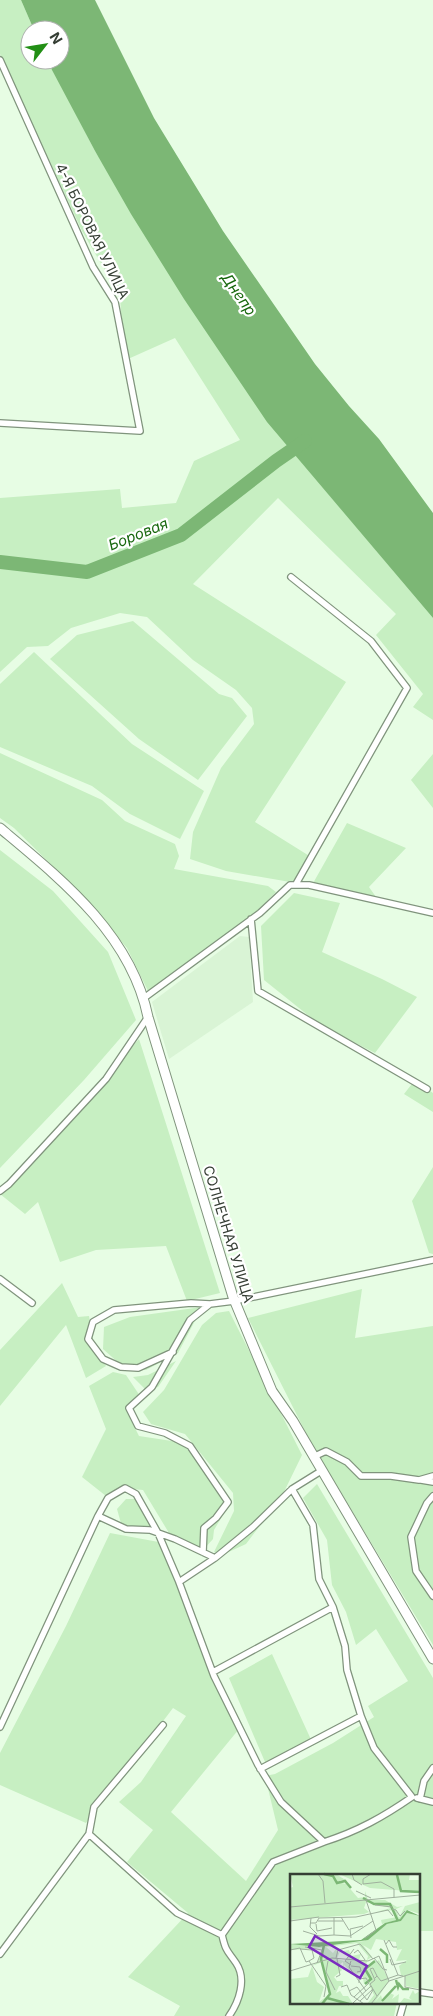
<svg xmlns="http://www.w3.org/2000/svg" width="433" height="2016" viewBox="0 0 433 2016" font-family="Inter,sans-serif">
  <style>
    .built { fill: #d9f4d5 }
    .green { fill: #c7efc2 }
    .water { fill: #7cb775 }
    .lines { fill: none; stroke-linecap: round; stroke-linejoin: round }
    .river { stroke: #7cb775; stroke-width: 14 }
    .street-casing { stroke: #80947d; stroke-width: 8 }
    .secondary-casing { stroke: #80947d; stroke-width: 11 }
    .street { stroke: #fff; stroke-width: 5.5 }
    .secondary { stroke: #fff; stroke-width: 9 }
    .labels { text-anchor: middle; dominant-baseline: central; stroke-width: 4.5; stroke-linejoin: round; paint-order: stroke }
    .street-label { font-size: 14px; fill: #353e34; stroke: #fff }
    .water-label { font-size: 15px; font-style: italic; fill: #18680e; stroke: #fff }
    .inset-river { fill: none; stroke: #7cb775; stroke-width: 2.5 }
    .inset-road { fill: none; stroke: #a0b19e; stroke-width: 1 }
    .view { fill: #7b2cbf; fill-opacity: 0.15; stroke: #7b2cbf; stroke-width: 2.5 }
    .inset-edge { fill: none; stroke: #353e34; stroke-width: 2.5 }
  </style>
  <rect width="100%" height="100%" fill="#e7fde4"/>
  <path class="built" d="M240,936L249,937L253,1002L169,1059L152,1002Z"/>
  <path class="green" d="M0,0H21L34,30H30V60H48L95,151L268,422L433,618V720L413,707L423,694L376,635L396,614L278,498L193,584L346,682L255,822L311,857L296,883L226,871L190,859L193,832L221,768L254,724L252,708L236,690L193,660L147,617L120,613L71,628L48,646L27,647L0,672V498L120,489L122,508L176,503L194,461L240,440L175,338L128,359L124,358L120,296L82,231L0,54Z
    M133,621L219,694L232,698L247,716L198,780L139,739L50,659L77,635Z
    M34,652L132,744L204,791L180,839L130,814L92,786L0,747V684Z
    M0,753L102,800L125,821L175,844L179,856L174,869L268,886L276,892L250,918L148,991L127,948L82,895L14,828L0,818Z
    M433,754V808L411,780Z
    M347,823L406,848L369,887L376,897L312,885Z
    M0,850L53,891L108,952L136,1020L84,1080L0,1168Z
    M294,893L340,903L322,952L382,979L417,997L375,1053L319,1024L264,980L261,926Z
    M139,1039L220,1293L187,1301L166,1246L96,1250L60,1262L38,1202L25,1214L0,1194Z
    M415,1080L433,1093V1112L404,1094Z
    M433,1167V1254L429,1253L412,1201Z
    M62,1283L78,1317L89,1316L95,1351L106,1366L86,1378L66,1325L0,1406V1350Z
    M362,1289L355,1338L433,1326V1645L311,1443L248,1318Z
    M216,1305L197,1317L178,1353L146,1370L121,1365L103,1349L104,1327L130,1317Z
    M229,1311L302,1455L281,1498L246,1544L222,1555L214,1552L234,1511L233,1493L185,1434L151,1424L143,1412L164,1390L202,1325L216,1313Z
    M176,1361L158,1387L146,1390L133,1377L148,1375Z
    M113,1372L126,1375L142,1399L127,1412L139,1436L185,1443L213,1481L227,1508L214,1530L213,1539L204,1549L169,1533L143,1490L123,1488L106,1496L82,1477L106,1429L89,1386Z
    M317,1484L433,1678V1931H419V1875H292V2002H397L394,2016H174L180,2006L128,1977L188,1913L127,1862L153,1830L119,1802L141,1782L186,1716L173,1708L86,1823L0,1785V1753L66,1626L110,1533L164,1543L239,1729L171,1812L246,1881L278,1830L265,1776L275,1774L333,1743L374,1717L368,1706L408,1681L376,1629L356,1645L346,1612L332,1585L327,1540L303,1498Z
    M126,1499H136L157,1532L122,1527L117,1509Z
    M272,1654L313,1744L268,1769L229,1678Z"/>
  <path class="water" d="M21,0H95L154,118L223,231L315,364L349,406L379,439L433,513V618L267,422L184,299L131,214L95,151L52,70L48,60H60V30H34Z"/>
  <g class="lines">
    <path class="river" d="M0,562L87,572L181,535L276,461L305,441"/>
    <g class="street-casing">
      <path id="street" d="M0,60L93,267L115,302L140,431L0,423
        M291,577L371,641L407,688L296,884
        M251,919L258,991L427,1089
        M144,998L260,913L290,885H309L433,913
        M0,1191L9,1184L106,1079L148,1017
        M0,1279L32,1303
        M173,1352L138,1368L121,1367L103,1359L88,1339L93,1322L114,1310L191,1303L210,1304
        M313,1457L326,1451L347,1462L361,1476H391L419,1480L433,1476
        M421,1480L433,1482
        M433,1496L427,1503L411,1537L416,1571L433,1596
        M203,1552L204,1528L216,1518L228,1502L190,1446L165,1433L138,1426L129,1408L152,1387L190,1320L210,1304L234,1301L433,1260
        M179,1582L215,1558
        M213,1672L333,1607L319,1579L313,1525L292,1489
        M0,1727L98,1516L126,1529L150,1530L175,1539L215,1558L253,1527L292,1489L321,1471
        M260,1769L361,1716L347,1670L345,1646L333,1607
        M417,1798L433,1802
        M420,1799L424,1781L433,1768
        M89,1834L177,1913L222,1935L273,1862L324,1842L281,1802L258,1765L214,1676L179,1582L158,1533L136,1494L125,1488L108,1498L98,1516
        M324,1842C358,1831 383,1817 412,1797L374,1748L361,1716
        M222,1935C226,1952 227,1950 236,1963C247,1979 239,2002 229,2016
        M0,1954L89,1834L94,1807L163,1725
        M419,1992L433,1994
        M400,2016L404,2002"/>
    </g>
    <g class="secondary-casing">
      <path id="secondary" d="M0,828C61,879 131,934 148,1017L233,1297L272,1391L293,1421L433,1659"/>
    </g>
    <use href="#street" class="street"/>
    <use href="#secondary" class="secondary"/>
  </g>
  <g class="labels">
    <g class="street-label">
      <text transform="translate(93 231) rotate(64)">4-Я БОРОВАЯ УЛИЦА</text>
      <text transform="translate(229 1234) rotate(73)">СОЛНЕЧНАЯ УЛИЦА</text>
    </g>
    <g class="water-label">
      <text transform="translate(239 294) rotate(55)">Днепр</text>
      <text transform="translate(138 534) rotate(-22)">Боровая</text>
    </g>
  </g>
  <g transform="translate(290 1874)">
    <rect width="130" height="130" fill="#e7fde4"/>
    <path d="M0,0H46L57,7L51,6L48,8L56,10L68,24L75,23V17L78,26H95L107,33L113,32L106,35L109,44L115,32L130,28V40L118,36L110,45L92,50L91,46L107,43L103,36L86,38L101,34L76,28L74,34L79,38L74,40L0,46V14L3,13ZM49,0H120L119,6H130V18L80,14ZM117,39L130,42V115L116,112L115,103L111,101L109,92L117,86L106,87L112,75L107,76L106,68L86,65L81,76L73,71L82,83L77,86L78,82L67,69L36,73L43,79L46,75L48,79L50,77L47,85L55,87L59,82L53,77L59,76L61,82L71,80L69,86L77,87L76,94L89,86L99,107L85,128L91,121L93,128L100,119L104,121L102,125L109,120L108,130H77L84,121L78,109L74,110L72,99L64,100L54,91V97L53,88L49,91L52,96L44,103L47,107H53V112H49L46,119L50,117L53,122H58L63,130H0V105L18,103L22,92L27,108L34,113L29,128L40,120L32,88L22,92L28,88L33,74L0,76V70L29,73L74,67L97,50L111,47ZM123,116L125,120L130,117V130H109L114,124L122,126L119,124Z" fill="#c7efc2"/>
    <path d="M117,36L130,42L117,39L111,47L97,50L78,66L29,73L0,70L71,66L95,49L110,45Z" fill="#7cb775"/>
    <path class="inset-river" d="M34,0L43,2L47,9L55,7L61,14M107,1L111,17L130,18M73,24L84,30H100L108,47M90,75L97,81V89M106,106L108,113L109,110L113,115H119M75,110L81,105L75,95L85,87M37,124L59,130M92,127L106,112M32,130L40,120L31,85L34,71"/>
    <path class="inset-road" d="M28,0L33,7L35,29M62,0L64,6L72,11M81,0L73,5V10L91,8L104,15V24M66,17L81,24M85,31L102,33M0,33L130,21M102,35L106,36L110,42L115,37M51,43L59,56M21,44L20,53L27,60M0,47L29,43M28,47H53M20,49H26L29,44L66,43L98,36L103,42M26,50L27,57L42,54M13,57L29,62L44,61V43M44,61L60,62L83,47L76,26M61,64L60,55L73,52M75,64L86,56L83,47M94,66L108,101L113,102M96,70L99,66L103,73H107M15,73L32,76L27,89M10,75L22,76L24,84L19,87L36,112L34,123M0,76L10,74L16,88L19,87M64,79L68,76L75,86M46,84L48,76L70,70L83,85M84,84L93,95L97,96M100,85L102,91L116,88M38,87L36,98L45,116M61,87L59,93L76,117M61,91L55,87L64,75M61,92L70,93L71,97L67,98M0,97L42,84L78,87L89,82L99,107M87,102L91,107L108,101M115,102V113L130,116M46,103L50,101L47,85M85,104L87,102L83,94L80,95L85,106L80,110L87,122M69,109V105L76,104L79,109M51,113L57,111L61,121L74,130M59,117L67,113L77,126L83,116M64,123L79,109M70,127L83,115M63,129L81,112M81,130L99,107L130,97"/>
    <path class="view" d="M25,62L77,92L70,104L19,73Z"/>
    <rect width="130" height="130" class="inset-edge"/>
  </g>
  <g transform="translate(45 45) rotate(59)"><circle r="24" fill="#ffffff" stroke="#aeb2ae"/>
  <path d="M0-4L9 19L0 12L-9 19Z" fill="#228f15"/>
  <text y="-8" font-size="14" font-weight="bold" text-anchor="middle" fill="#353e34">N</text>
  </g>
</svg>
